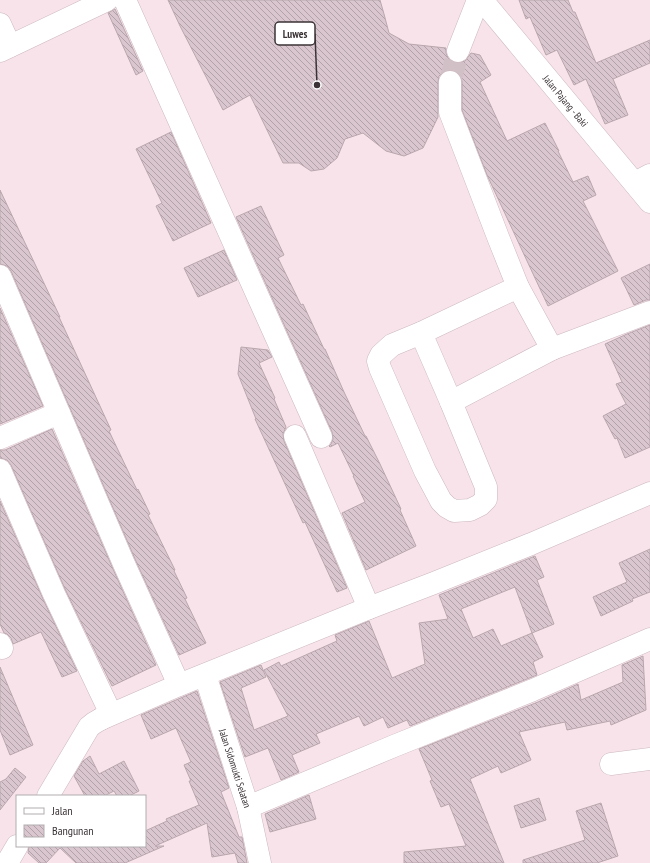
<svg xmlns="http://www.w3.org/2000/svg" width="650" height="863" viewBox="0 0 650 863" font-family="'PT Sans Narrow',sans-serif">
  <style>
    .building { fill: url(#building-back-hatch); stroke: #baa7ae; fill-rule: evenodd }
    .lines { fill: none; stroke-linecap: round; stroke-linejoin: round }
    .minor-tunnel { stroke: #d2c0c7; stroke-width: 22; stroke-dasharray: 22 11; stroke-linecap: butt }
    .minor-casing { stroke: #ccb8c0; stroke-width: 23 }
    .major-casing { stroke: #ccb8c0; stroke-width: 23 }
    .minor { stroke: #fff; stroke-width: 22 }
    .major { stroke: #fff; stroke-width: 22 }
    .labels { text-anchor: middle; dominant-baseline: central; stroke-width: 3; stroke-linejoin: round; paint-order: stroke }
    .street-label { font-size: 10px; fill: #3b3336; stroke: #fff }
    .leader { fill: none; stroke: #3b3336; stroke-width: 1.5 }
    .callout-dot { fill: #3b3336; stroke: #fff; stroke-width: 1.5 }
    .callout { fill: #fff; stroke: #3b3336; stroke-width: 1.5 }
    .callout-label { font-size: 11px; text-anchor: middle; font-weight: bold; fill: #3b3336 }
  </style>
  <defs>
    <pattern id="building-back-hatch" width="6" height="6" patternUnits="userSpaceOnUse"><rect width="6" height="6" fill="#d9c6ce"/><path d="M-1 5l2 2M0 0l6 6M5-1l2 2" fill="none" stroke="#b1a1a8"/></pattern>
  </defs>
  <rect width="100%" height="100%" fill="#f8e3eb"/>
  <path class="building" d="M168,0H380L384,14L389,33L409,44L446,48V53L448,58L454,63H459L465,61L471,53L480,55L491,75L480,82L507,141L545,123L559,151H558L573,182L588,176L596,195L583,201L618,271L548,306L487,175L462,110V82L461,76L457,71L450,70L444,71L439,76L438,82V117L423,148L404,156L386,151L363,133L345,139L337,158L324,169L311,171L299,163H283L250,95L223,110L180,26Z
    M519,0H568L573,12H575L596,63L650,40V63L613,79L628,115L605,124L586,79L574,85L557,50L546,55L530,17L526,19Z
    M115,9L143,71L136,75L108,13Z
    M171,132L211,223L173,241L156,206L162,203L136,149Z
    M0,190L60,317H59L111,430L109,431L137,490L138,489L150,514L148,515L175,570L174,571L187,598L185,599L206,643L179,655L135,559L11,271L7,266L0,264Z
    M261,206L284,255L278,258L301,305L303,304L324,349H325L344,392L365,436H366L380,464L401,509L400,510L416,546L366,570L342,513L365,502L353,476H354L338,443L330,447L329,446L331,444L333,439L332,432L236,217Z
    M224,250L237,280L198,297L184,268Z
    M650,264V300H646L634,305L621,278Z
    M0,308L43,406L0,424Z
    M650,325V447L625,458L617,438L615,439L603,416L626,404L616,384L622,382L605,344L627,334Z
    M241,347L268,350L272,357L259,363L275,398L274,399L286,427L283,434L284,441L347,588L337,592L305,522L303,523L255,419H256L238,374Z
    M52,429L113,569L156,665L112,686L65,589L11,465L7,460L0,458V450H5Z
    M0,501L43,599L77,671L62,677L41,632L13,644L11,638L7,634L4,633L0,624Z
    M650,549V592L632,599L633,601L601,616L593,597L627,582L619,563Z
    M535,556L544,577L537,580L554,624L532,633L543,657L533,662L537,675L410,726L407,720L388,728L383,717L364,726L359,716L316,734L320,743L292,755L299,772L281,780L268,748L245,757L220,682L261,665L266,677L241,688L254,730L288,716L264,670L279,662L281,666L337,641L335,635L369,621L392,678L425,664L419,623L448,619L439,595ZM515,587L532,633L501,646L493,629L473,638L461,609Z
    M643,656L646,710L611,725L610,721L567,730L565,722L519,732L531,760L501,773L498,766L470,779L504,863H404V852L466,846L449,804L441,807L430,781L432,780L419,749L538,702L578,684L581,700L623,682L622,665Z
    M0,667L33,745L10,755L0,730Z
    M197,691L229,788L221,792L239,837H242L247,863H238L235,853L212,857L207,823L155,846H164L125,863H76L60,848L46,863H39L28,853L29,846H145V831L167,821L166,819L199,805L189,781H191L184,765L191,762L176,728L151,739L141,715Z
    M90,756L99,774L124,761L139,791L129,796H117L114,791L104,796H85L74,776L83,761Z
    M15,768L26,777L0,810V782L6,779Z
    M309,795L316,819L270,832L265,814Z
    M539,798L546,820L521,828L514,806Z
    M601,803L618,856L597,863H523V860L585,840L576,811Z"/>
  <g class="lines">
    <path class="minor-tunnel" d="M450,82L458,51"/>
    <g class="minor-casing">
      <g id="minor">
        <path d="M125,0L321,437"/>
        <path d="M0,24L10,46"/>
        <path d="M0,51L107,0"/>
        <path d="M458,51L478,0"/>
        <path d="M450,82V112L498,237L518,287L552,349L650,312"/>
        <path d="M635,183L650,175"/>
        <path d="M0,276L124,564L179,685"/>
        <path d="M518,287L421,333L392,345L381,355L378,361L380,368L425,471L441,501L447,507L454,511L470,510L480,505L486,499V487L451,402L552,349"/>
        <path d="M421,333L451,402"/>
        <path d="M295,436L369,608"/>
        <path d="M0,438L59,413"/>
        <path d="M0,470L54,594L111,714"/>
        <path d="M0,644L2,648"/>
        <path id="s1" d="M205,675L248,807L260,863"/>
        <path d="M101,719L179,685L369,608L434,583L531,544L650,493"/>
        <path d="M611,764L650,759"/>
        <path d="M248,807L394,746L533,690L650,639"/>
      </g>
    </g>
    <g class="major-casing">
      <g id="major">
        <path id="s2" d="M482,0L650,202"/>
        <path d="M48,796L89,727L94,723L101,719"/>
        <path d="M7,863L17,846"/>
      </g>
    </g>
    <use href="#minor" class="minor"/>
    <use href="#major" class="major"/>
  </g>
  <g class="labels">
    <g class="street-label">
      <text stroke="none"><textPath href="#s2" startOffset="131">Jalan Pajang - Baki</textPath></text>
      <text stroke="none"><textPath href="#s1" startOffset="98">Jalan Sidomukti Selatan</textPath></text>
    </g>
  </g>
  <path class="leader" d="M317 85L315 34"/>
  <circle class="callout-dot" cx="317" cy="85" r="4"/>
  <rect class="callout" x="275" y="22" width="40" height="23" rx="4"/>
  <g class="callout-label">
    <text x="295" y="38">Luwes</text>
  </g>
  <rect x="16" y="795" width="130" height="52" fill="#ffffff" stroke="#b1adaf"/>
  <rect x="24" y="808" width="20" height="6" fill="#ffffff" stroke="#b1adaf"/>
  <text x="52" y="815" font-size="12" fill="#3b3336">Jalan</text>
  <rect x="24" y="825" width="20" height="12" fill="url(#building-back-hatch)" stroke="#b1adaf"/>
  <text x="52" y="835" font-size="12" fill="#3b3336">Bangunan</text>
</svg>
